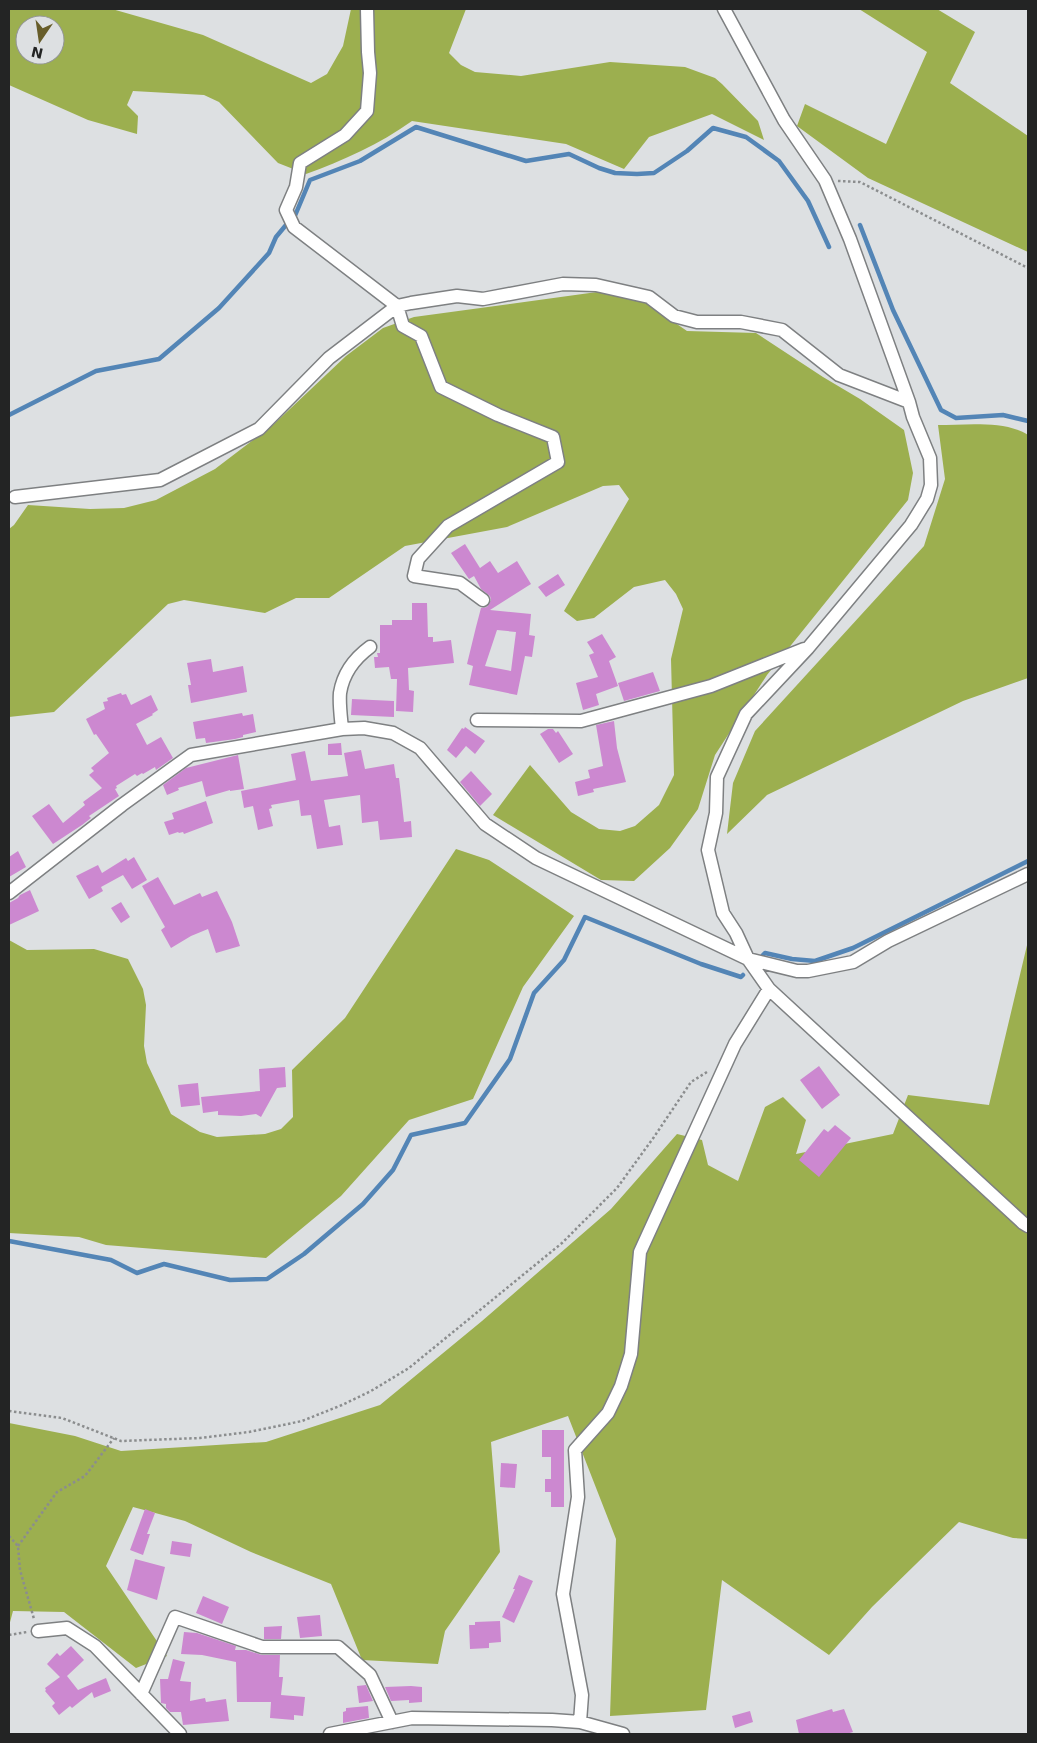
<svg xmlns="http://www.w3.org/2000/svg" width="1037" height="1743" viewBox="0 0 1037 1743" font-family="'DejaVu Sans',sans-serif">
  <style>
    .forest { fill: #9caf4f; fill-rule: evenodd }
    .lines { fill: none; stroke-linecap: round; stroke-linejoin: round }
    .stream { stroke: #5385b6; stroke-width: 4.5 }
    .building { fill: #cc88d0; fill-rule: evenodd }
    .minor-casing { stroke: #7e8082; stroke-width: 15 }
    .path { stroke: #8b8d8e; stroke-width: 2.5; stroke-dasharray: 2.5 2.5; stroke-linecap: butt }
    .minor { stroke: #fff; stroke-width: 12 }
  </style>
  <rect width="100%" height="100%" fill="#dde0e2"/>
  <path class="forest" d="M9,9H112L203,35L311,83L327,74L343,46L351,9H466L449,53L461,65L475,72L521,76L610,62L685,67L715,78L722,84L758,121L764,140L712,114L649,137L624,169L566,144L412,121C380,144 342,161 306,174L278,163L219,102L204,95L133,91L127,105L138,116L137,134L88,120L9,85ZM25,25H55V55H25Z
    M859,9H937L975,32L950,83L1028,136V252L868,178L797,126L805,104L886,144L927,52Z
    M597,292L646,303L687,331L756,333L823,377L860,399L904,430L913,473L908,500L767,675L715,755L698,809L670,848L634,881L601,880L493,815L530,765L571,812L599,829L620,831L635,826L659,805L674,775L671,659L683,609L676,594L665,580L634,587L594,618L577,621L564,611L629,499L619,485L603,486L507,527L405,546L329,598H296L265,613L184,600L168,604L54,712L9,717V529L14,525L28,505L90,509L124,508L156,500L215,469L274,424L346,356L383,328L414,317Z
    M938,425C964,425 1006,420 1028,435V678L963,701L767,795L727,834L733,783L755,731L924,546L945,479Z
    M456,849L489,860L574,916L523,987L473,1099L409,1120L341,1196L266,1258L106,1245L79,1237L9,1233V940L27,950L94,949L128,959L143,989L146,1005L144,1046L147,1063L171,1114L200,1132L217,1137L265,1134L281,1129L293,1117L292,1070L345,1018Z
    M1028,941V1539L1013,1538L959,1522L872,1607L829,1655L722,1580L706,1710L610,1716L616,1539L568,1416L491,1442L500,1552L445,1631L438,1664L362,1660L331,1584L251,1552L185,1521L133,1507L106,1566L167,1656L136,1668L64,1612L13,1611L9,1626V1423L75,1436L121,1451L266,1442L380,1405L482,1321L611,1209L677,1134L702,1140L708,1165L738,1181L765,1107L783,1097L806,1120L796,1154L893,1134L908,1095L989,1105Z"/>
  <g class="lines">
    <path class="stream" d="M294,218L310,180L360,161L416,127L526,161L569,154L599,168L615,173L637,174L654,173L687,151L713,128L746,137L779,161L808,201L829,247
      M860,225L893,310L941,410L956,418L1003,415L1028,421
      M9,415L96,371L159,359L219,308L269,253L276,237L286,225
      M763,955L765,953L792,959L815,961L853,948L1028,861
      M9,1241L111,1260L137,1273L164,1264L230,1280L267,1279L304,1254L363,1204L393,1170L411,1135L465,1123L510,1059L534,993L564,960L585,917L701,964L741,977L743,975"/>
  </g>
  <path class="building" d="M465,544L480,568L490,561L498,573L517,561L531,584L490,610L531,614L529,635L535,636L532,657L525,656L517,695L469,685L473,666L467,664L476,627L481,608L487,607L491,600L490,596L481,589L474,576L469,579L451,553ZM497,630L516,632L511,671L485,666Z
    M558,574L565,585L546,597L538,587Z
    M412,603H427L428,637H433V642L451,640L454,663L408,668L409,690L414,691L413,712L396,711L397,679H391L389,667L375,668L374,657H378L377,653H380V625H392V620H412Z
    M602,634L616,657L609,661L618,686L596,694L599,705L583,710L576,683L598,677L589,655L594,653L587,642Z
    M211,659L213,672L243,666L247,692L191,703L188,685H191L187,663Z
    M653,672L660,691L624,701L618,683Z
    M121,693L122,695L126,694L131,705L151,695L158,710L152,714L153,715L136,724L147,745L161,737L173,758L156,770L155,767L143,774L142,773L137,776L135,774L116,786L117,788L115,789L119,796L89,816L91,818L82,825L53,844L32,816L49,804L63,823L85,805L83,802L102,788L89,775L94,771L91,768L109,753L96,734L94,735L86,719L105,709L103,702L108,701L107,698Z
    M352,699L394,701V717L351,715Z
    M242,713L243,716L253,714L256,732L243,735V737L235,739L206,743L205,738L196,739L193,722Z
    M614,721L617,748L626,782L593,789L594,792L578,796L575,782L590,778L588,770L603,766L596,725Z
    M465,727L485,741L475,754L466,746L456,758L447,750L462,728L464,729Z
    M548,729H553L556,733L558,731L573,754L559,763L540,734Z
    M341,743L342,755H328V744Z
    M361,750L365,769L394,764L396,778H399L404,822L411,821L412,837L380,840L378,821L362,823L360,795L324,800L329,827L340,825L343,845L317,849L311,815L301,816L299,800L271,805L272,808L269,809L273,826L258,830L253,806L244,808L241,791L296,780L291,754L305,751L311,781L348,776L344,753Z
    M238,755L244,789L230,791V790L206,797L202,781L178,788L179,790L167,795L163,785L186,768Z
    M471,771L492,794L480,806L460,782Z
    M206,801L213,823L184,834L183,832L179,833L178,832L169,835L164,822L174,819L172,813Z
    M18,851L26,867L9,877V857Z
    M134,857L147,880L132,889L123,875L101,887L103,891L89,899L76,876L98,865L102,873L126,858L128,861Z
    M158,877L174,905L200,893L202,897L217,891L232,922L240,946L216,953L208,929L191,936L171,948L161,930L165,927L142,886Z
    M30,890L39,911L9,925V903L18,898L20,895Z
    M121,902L130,917L121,923L111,908Z
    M819,1066L840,1095L822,1109L800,1080Z
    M285,1067L286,1087L277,1088L261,1117L256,1114L241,1116L218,1115V1111L203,1113L201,1097L260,1091L259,1069Z
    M198,1083L200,1105L181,1107L178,1085Z
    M835,1125L851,1138L819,1177L799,1160L824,1129L828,1132Z
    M542,1430H564V1507H551V1492H545V1479H551V1457H542Z
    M501,1463L517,1464L515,1488L500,1487Z
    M145,1509L155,1513L147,1534H150L143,1555L130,1550Z
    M172,1541L192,1544L190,1557L170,1554Z
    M135,1559L165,1567L157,1600L127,1590Z
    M519,1575L533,1581L514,1623L502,1617L515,1589H513Z
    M203,1596L229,1607L222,1624L196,1613Z
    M320,1615L322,1636L300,1638L297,1617Z
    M500,1621L501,1642L489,1643V1648L470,1649L469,1625H475V1622Z
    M282,1626L281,1639H264V1627Z
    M184,1632L197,1633L236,1646L235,1650H246L262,1655H280L279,1677H283L281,1695L305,1697L303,1716L294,1715V1720L270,1718L271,1702H237L236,1662L202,1655L181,1654Z
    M71,1646L84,1660L67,1676L78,1690L106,1678L111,1691L94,1698L92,1692L72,1708L70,1706L59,1715L52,1706L55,1703L45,1691L46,1690L45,1688L60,1677L47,1664L57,1653L60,1656Z
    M173,1659L185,1662L180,1681L191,1682L190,1701L205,1698L206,1702L226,1699L229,1721L183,1725L181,1712H170L166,1708V1704L161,1703L160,1679H168Z
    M366,1685L373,1701L359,1703L357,1686Z
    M411,1686L422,1687V1702L409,1703V1700L391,1701L385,1687Z
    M368,1706L369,1718L343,1723V1712L346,1711V1708Z
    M832,1709L833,1712L844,1709L853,1732L846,1734H799L796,1720Z
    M750,1711L753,1722L735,1728L732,1716Z"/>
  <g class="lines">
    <g class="minor-casing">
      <path id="minor" d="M367,9L368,52L370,73L367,111L345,135L300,163L296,187L286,210L294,227L397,306L403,326L421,336L441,387L498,415L553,437L558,462L448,526L418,559L414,576L460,583L483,600
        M724,9L784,120L825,180L850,239L909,402L913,417L930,458L931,485L927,499L911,525L808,648L746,714L717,777L716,813L708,850L723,913L736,933L748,959L769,989L1023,1223L1028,1226
        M15,497L160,480L259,429L329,358L397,306L411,303L457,296L483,299L563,284L596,285L649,297L674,316L697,322H741L782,330L839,375L909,402
        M477,720L581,721L711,686L804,649
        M342,729C341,718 339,704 340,693C343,674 355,658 370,647
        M9,893L122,805L191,755L342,729L364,728L393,733L420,748L485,824L536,858L748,959L797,971H808L853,962L888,941L1028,874
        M38,1631L67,1628L95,1646L180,1734
        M141,1694L175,1617L262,1647H338L370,1675L392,1722
        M580,1722L582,1695L563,1594L578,1497L575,1450L608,1413L621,1386L631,1354L640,1252L735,1044L769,989
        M330,1734L412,1718L552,1720L580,1722L623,1734"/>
    </g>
    <path class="path" d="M838,181L860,182L1028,268
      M9,1411L62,1418L121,1441L200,1438L249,1432L302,1421L342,1405L371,1391L409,1368L562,1243L617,1188L654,1137L691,1082L707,1072
      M9,1536L18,1546L20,1570L34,1619
      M18,1546L57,1492L85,1476L114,1438
      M9,1635L27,1632"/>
    <use href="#minor" class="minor"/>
  </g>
  <rect width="1037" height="1743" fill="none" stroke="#232424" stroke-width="20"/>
  <g transform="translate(40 40) rotate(193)"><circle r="24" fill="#dde0e2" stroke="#939596"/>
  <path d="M0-4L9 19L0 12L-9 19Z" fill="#675d2a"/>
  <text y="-8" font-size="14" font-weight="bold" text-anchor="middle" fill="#232424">N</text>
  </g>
</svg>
